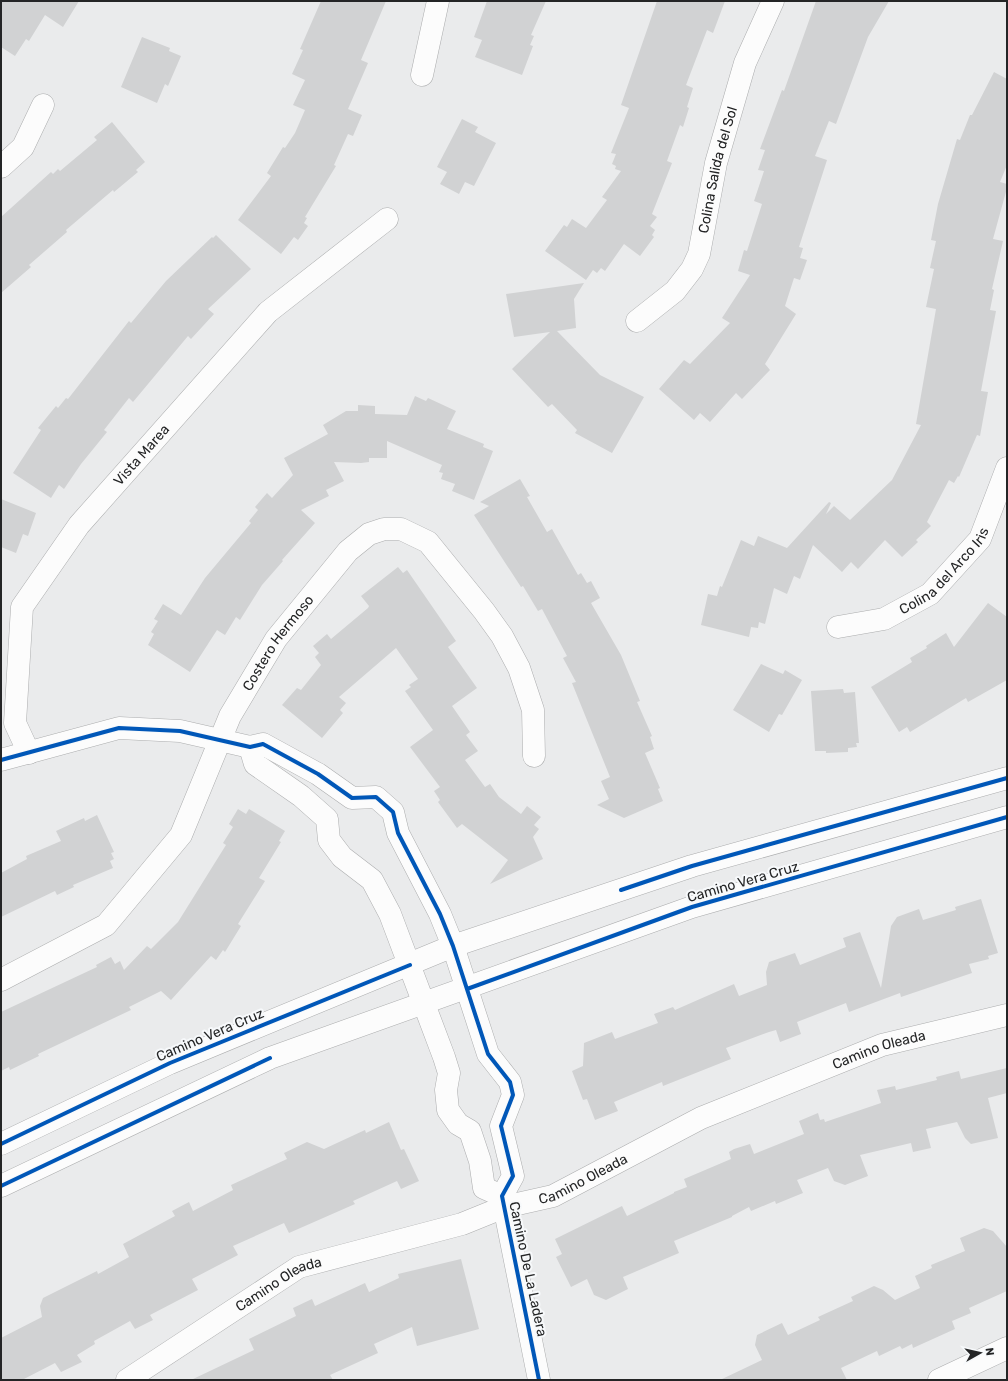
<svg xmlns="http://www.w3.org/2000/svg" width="1008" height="1381" viewBox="0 0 1008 1381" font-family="Rubik,sans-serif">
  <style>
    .building { fill: #d1d2d3 }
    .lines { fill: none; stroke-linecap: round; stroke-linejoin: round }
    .minor-casing { stroke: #acadae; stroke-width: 23 }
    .secondary-casing { stroke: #acadae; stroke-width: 23 }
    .minor { stroke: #fcfcfc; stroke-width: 22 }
    .secondary { stroke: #fcfcfc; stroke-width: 22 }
    .cycleway-casing { stroke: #f7f9fb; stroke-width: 6 }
    .cycleway { stroke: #0057b8; stroke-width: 4 }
    .labels { text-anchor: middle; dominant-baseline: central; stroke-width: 4; stroke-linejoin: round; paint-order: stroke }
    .street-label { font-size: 14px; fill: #242526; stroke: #f7f9fb }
  </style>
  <rect width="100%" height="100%" fill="#eaebec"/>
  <path class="building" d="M1,1H79L63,27L45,15L29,41L26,39L15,56L1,47Z
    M321,1H386L361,60L368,63L348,109L362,115L353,136L348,134L334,165L336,166L305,217L307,218L304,223L308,226L298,240L294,237L281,254L238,220L271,176L267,173L283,147L285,148L295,133L305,110L293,105L305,80L292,74L303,50L300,49Z
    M487,1H546L531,35L534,36L530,45L533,46L522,75L475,57L482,40L474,37Z
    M657,1H725L713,33L707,30L686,85L693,88L687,107L689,108L683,127L680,125L667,161L672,163L652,214L657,217L650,226L655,230L652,235L654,237L640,256L624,244L605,271L601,268L597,273L593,270L586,280L545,251L564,225L567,227L572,219L586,228L607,200L602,197L621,171L615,169L616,166L612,164L616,154L611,153L629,108L621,105Z
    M816,1H889L868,37L836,124L829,121L815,156L827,160L799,247L803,248L800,258L807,260L800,280L794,278L785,306L796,314L765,364L770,370L742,399L736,393L710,422L700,413L694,420L659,389L684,360L690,364L730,323L722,318L750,275L738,271L744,250L747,251L762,204L754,201L764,171L758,170L765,150L760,149L782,90L784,91Z
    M142,37L170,48L169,51L181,56L168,86L165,84L157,103L121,87Z
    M994,72L1007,79V165L1000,182L1007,184V188L993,239L1003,241L992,289L994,290L990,310L996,311L981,391L988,392L980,436L977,435L959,477L958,476L954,483L949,480L927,522L931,526L916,540L918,542L902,557L885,540L858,569L851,562L842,572L813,545L800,579L794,576L787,594L774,588L765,624L759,622L758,628L751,627L749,637L701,625L708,594L717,596L720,586L722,587L741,540L754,546L758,536L787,548L829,502L831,503L826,514L834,506L850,520L892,480L921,425L916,424L936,309L926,307L934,269L930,268L936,241L931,240L938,204L957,139L960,140L970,115H972Z
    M462,119L478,127L475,132L496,143L474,186L465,182L459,194L440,184L447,172L437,167Z
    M112,122L145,162L136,170L138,172L114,192L113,190L66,230L67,232L29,265L31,267L1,293V217L51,172L53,174L58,169L60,171L97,140L94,137Z
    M216,235L251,269L208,309L214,314L191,339L188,336L133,402L129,398L104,430L107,432L81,464L64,489L59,485L51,498L13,473L41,430L38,428L56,406L58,408L66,398L68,399L129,321L131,323L166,281L212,237L213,238Z
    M584,283L574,299L576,328L557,331L600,375L644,397L612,453L575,433L577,430L552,404L548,407L512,369L550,332L514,337L506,294Z
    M415,396L426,401L428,398L456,411L447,429L484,444L483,447L493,451L474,500L452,491L455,484L441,479L443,473L439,472L442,465L387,441V458H369V462L361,463L334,462L344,481L326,490L329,496L301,510L315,523L282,560L283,561L262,585L240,620L236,617L225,635L217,630L190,672L148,645L154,634L151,632L158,621L154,619L163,604L181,615L205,578L251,523L249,521L258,510L255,507L267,493L272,498L293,475L284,458L328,434L323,425L346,411H358V405L375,406V414L407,415Z
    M520,479L530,496L527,497L547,532L552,529L578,575L581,573L587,583L591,581L600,598L591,603L621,655L640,701L637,702L652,736L650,737L654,749L645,753L660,788L658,789L663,801L624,818L597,805L609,799L601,781L610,777L572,683L576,682L563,658L567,656L542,609L538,611L523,586L521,587L474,515L489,506L480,502Z
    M1,499L36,513L28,536L23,534L16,553L1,547Z
    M398,567L403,573L407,570L456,641L448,647L477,688L452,706L470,732L466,735L478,751L465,760L485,787L490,784L499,797L521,814L527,806L541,817L534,825L539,829L533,837L543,859L490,884L508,860L462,824L457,828L438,802L440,800L434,791L440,787L410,747L433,730L405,691L411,687L409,685L418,679L396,648L339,697L346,703L340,710L343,713L322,738L282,705L297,688L301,690L321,665L315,657L319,653L313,646L327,634L331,639L368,608L369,606L361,596Z
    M988,603L1007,617V680L968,702L966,698L910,732L907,727L899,732L871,687L912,662L910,658L927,648L926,646L946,633L954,647Z
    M761,664L783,674L785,670L802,680L782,715L779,714L769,732L733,710Z
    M843,689L844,693L855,692L859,743H856L857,747L848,748V752L826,753V751H815L811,691Z
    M238,809L246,814L249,809L285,831L279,841L281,842L259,878L265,881L238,924L241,926L225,952L223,950L216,960L211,956L171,1000L161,991L129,1007L131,1010L38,1054L39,1056L10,1070L9,1067L1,1071V1012L97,967L96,965L111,957L115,964L120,961L124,970L147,946L151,949L178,922L211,869L226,845L223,843L233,827L229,824Z
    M97,815L114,852L111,853L114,859L110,861L113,868L73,885L74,887L57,895L55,891L1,917V873L27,859L26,856L61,841L56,831L84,818L85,821Z
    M981,899L998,953L988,956L989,959L969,964L972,973L901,997L900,993L849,1012L846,1003L797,1022L801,1034L780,1042L776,1030L769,1032L726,1048L731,1059L663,1086L662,1082L614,1102L618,1111L595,1120L587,1099L583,1100L572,1071L583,1066L584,1043L612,1032L615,1039L658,1023L654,1014L673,1007L675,1010L734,984L739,996L767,985L766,972L769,962L795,953L800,965L846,947L843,938L860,932L881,988L891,926L897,917L919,909L923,920L956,910L955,907Z
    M1007,1068V1093L988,1098L998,1138L971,1144L965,1138L957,1122L926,1129L931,1148L913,1152L911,1143L860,1155L868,1176L845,1185L834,1181L828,1168L797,1180L803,1193L776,1204L775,1201L751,1211L749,1207L732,1216V1217L674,1241L679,1253L623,1277L628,1289L606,1300L594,1295L587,1279L571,1287L556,1257L562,1254L555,1239L622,1206L627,1216L674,1193V1192L687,1187L684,1179L731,1159L729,1152L734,1149L750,1144L754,1154L804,1134L799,1121L818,1113L820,1120L824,1119L825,1122L881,1103L877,1090L895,1086L896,1090L937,1080L936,1077L959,1071L961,1079Z
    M389,1122L401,1150L404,1149L419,1181L401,1189L397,1181L353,1201L355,1204L289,1233L284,1223L233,1246L238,1255L192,1279L198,1290L150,1315L153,1320L135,1329L130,1321L94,1341L95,1344L77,1355L82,1362L61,1372L55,1363L22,1380H1V1338L42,1317L40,1306L43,1298L97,1271L98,1274L129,1257L123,1244L175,1216L172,1211L189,1202L193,1211L233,1190L231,1185L287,1159L284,1153L307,1142L324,1149L365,1130L366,1133Z
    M984,1228L993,1231L1007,1247V1291L969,1308L971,1313L952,1321L955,1329L913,1348L912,1344L902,1349L900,1346L879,1356L877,1351L841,1368L847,1380H720L762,1360L755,1345L757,1335L782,1323L788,1335L820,1320L818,1317L853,1301L851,1297L874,1286L883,1290L895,1300L920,1288L915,1276L932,1268L931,1265L965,1251L960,1238Z
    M461,1259L479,1329L417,1346L412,1327L374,1344L378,1353L330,1375L333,1380H191L254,1350L249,1339L296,1316L293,1308L312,1299L315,1306L365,1283L369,1292L399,1278L398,1274Z"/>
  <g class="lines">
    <g class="minor-casing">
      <g id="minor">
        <path d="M422,75L438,1"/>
        <path d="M1,167L23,147L43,105"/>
        <path id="s1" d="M637,321L675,291L692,269L699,254L716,163L745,63L773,1"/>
        <path id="s2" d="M838,627L884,619L930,594L980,539L1007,468"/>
        <path d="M250,747L255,764L301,796L327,819L329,840L342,857L372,880L390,914L444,1057L449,1073L446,1090L448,1110L458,1124L470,1131L480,1161L484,1188L502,1196"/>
        <path id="s3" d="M29,753L15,723L22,607L79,525L268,312L387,219"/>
        <path d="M1,760L119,728L180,731L250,747L263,744L318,774L352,798L376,797L393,812L398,833L440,914L453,946L488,1054L510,1082L513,1095L501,1126L513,1176L502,1196L539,1380"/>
        <path id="s4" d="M1,980L106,925L181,835L230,716L276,639L348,551L369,534L384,529H401L428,542L484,611L502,636L519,668L533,710L534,756"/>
        <path id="s5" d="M127,1380L299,1267L462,1224L504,1207L553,1196L701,1118L882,1045L1007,1015"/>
        <path d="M939,1380L1007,1348"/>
      </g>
    </g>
    <g class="secondary-casing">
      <path id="secondary" d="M1,1144L170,1063L453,946L692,866L1007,778
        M1,1186L270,1058L692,907L1007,817"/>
    </g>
    <use href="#minor" class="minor"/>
    <use href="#secondary" class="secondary"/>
    <g class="cycleway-casing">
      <path id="cycleway" d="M1,760L119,728L180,731L250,747L263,744L318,774L352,798L376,797L393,812L398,833L440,914L453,946L488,1054L510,1082L513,1095L501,1126L513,1176L502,1196L539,1380
        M621,890L692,866L1007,778
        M467,989L692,907L1007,817
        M1,1144L170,1063L410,965
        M1,1186L270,1058"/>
    </g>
    <use href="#cycleway" class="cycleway"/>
  </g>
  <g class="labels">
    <g class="street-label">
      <text stroke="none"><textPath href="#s1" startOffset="179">Colina Salida del Sol</textPath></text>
      <text stroke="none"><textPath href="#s3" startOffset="343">Vista Marea</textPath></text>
      <text stroke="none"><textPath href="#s2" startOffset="125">Colina del Arco Iris</textPath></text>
      <text stroke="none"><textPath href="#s4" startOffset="452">Costero Hermoso</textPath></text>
      <text transform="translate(743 882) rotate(-16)">Camino Vera Cruz</text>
      <text transform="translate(210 1035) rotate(-23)">Camino Vera Cruz</text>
      <text stroke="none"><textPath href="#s5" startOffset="828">Camino Oleada</textPath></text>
      <text stroke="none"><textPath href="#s5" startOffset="504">Camino Oleada</textPath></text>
      <text transform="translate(528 1269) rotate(78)">Camino De La Ladera</text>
      <text stroke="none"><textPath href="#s5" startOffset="180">Camino Oleada</textPath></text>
    </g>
  </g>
  <rect width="1008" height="1381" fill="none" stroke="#242526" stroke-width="4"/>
  <g transform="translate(980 1353) rotate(82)" stroke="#f7f9fb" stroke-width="3" paint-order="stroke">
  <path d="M0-3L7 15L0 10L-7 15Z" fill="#242526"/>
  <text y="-6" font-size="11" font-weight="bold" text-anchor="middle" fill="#242526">N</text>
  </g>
</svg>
